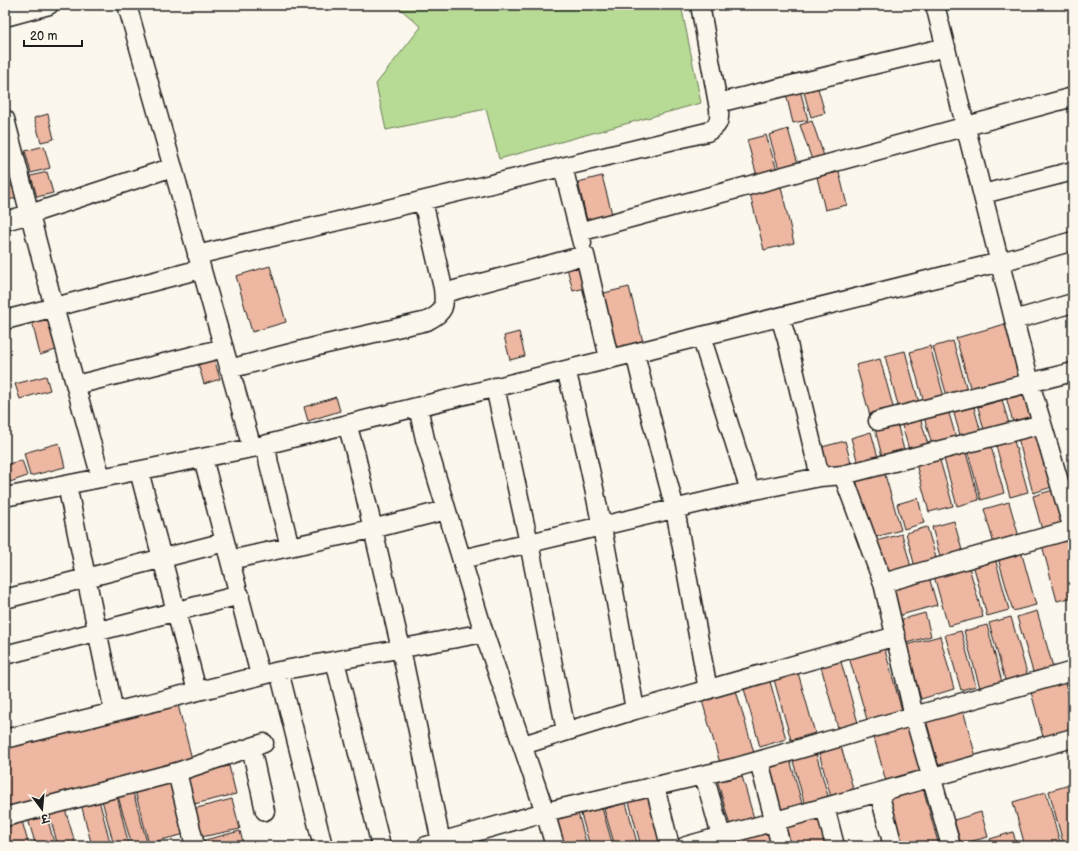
<svg xmlns="http://www.w3.org/2000/svg" width="1078" height="851" viewBox="0 0 1078 851" font-family="'Balsamiq Sans','Playpen Sans Deva',sans-serif">
  <style>
    .green { fill: #b7da95; stroke: #6a7b58 }
    .building { fill: #edb7a1; stroke: #1c1c1c }
    .lines { fill: none; stroke-linecap: round; stroke-linejoin: round }
    .street-casing { stroke: #1c1c1c; stroke-width: 21 }
    .street { stroke: #fbf7ec; stroke-width: 18 }
  </style>
  <rect width="100%" height="100%" fill="#fbf7ec"/>
  <filter id="ink" filterUnits="userSpaceOnUse"><feTurbulence type="fractalNoise" baseFrequency=".025" numOctaves="2"/><feDisplacementMap in="SourceGraphic" scale="8" xChannelSelector="R" yChannelSelector="G"/><feConvolveMatrix kernelMatrix="1 2 1 2 8 2 1 2 1" color-interpolation-filters="sRGB"/></filter>
  <g filter="url(#ink)">
    <path class="green" d="M396,5H681L701,103L499,159L486,109L386,130L376,84L421,27Z"/>
    <path class="building" d="M817,85L825,113L811,117L803,89Z
      M800,90L808,120L793,123L786,94Z
      M48,114L54,139L41,142L34,118Z
      M812,121L824,156L812,160L800,125Z
      M788,129L798,164L779,169L769,135Z
      M766,135L777,170L757,176L747,140Z
      M44,146L50,168L31,173L25,151Z
      M8,167L12,184L5,186V168Z
      M47,172L53,193L37,197L31,176Z
      M839,172L847,205L825,210L817,177Z
      M602,176L612,214L587,220L578,182Z
      M13,186L16,198L5,201V188Z
      M781,187L794,243L764,250L750,194Z
      M583,264L589,287L573,291L567,268Z
      M270,266L286,322L252,332L236,276Z
      M629,287L643,342L614,349L600,294Z
      M46,313L56,350L40,355L31,317Z
      M1005,324L1020,380L972,394L956,338Z
      M519,332L525,356L510,360L504,336Z
      M953,341L967,390L947,396L933,347Z
      M930,346L944,397L924,403L910,352Z
      M905,351L919,403L899,409L885,356Z
      M214,358L220,379L204,384L198,363Z
      M880,359L894,410L870,416L856,365Z
      M46,376L50,390L20,399L15,384Z
      M1025,392L1033,421L1014,426L1006,397Z
      M336,397L340,411L308,421L304,407Z
      M1002,400L1010,427L985,434L978,407Z
      M973,404L982,436L962,442L953,410Z
      M948,410L957,441L933,448L924,417Z
      M920,417L929,448L910,453L901,422Z
      M897,423L905,454L883,460L875,429Z
      M1043,431L1058,485L1033,493L1018,438Z
      M871,432L879,461L859,467L851,438Z
      M1013,437L1028,492L1010,497L995,442Z
      M845,441L852,467L825,474L818,448Z
      M59,443L65,467L30,476L24,453Z
      M990,443L1004,493L981,500L967,449Z
      M965,449L979,500L957,506L943,455Z
      M939,457L953,506L929,512L916,464Z
      M22,460L27,476L10,482L5,465Z
      M883,468L901,530L872,538L855,476Z
      M1060,488L1070,522L1042,530L1033,496Z
      M918,498L924,523L904,529L897,504Z
      M1009,502L1019,537L994,544L984,509Z
      M954,521L963,554L941,560L932,527Z
      M927,527L937,561L915,567L906,533Z
      M902,534L911,567L885,573L876,541Z
      M1073,536V597L1057,601L1042,545Z
      M1021,551L1036,605L1013,611L998,558Z
      M995,558L1009,610L987,616L973,564Z
      M969,567L983,617L948,626L934,576Z
      M929,577L937,605L897,616L890,588Z
      M1037,611L1053,667L1033,672L1017,617Z
      M925,613L931,636L903,644L896,621Z
      M1011,617L1028,677L1006,683L989,623Z
      M987,625L1002,682L980,688L964,631Z
      M961,631L976,686L961,690L945,635Z
      M940,636L954,689L921,699L906,645Z
      M884,647L903,714L868,723L849,657Z
      M840,658L858,723L838,728L820,663Z
      M797,669L815,733L791,740L773,676Z
      M769,678L786,739L760,747L743,685Z
      M1065,683L1073,711V736L1045,744L1031,692Z
      M735,687L754,753L720,763L701,697Z
      M178,705L193,763L5,811V749Z
      M963,710L978,764L941,774L926,720Z
      M908,720L925,779L888,789L872,730Z
      M840,743L855,795L832,801L818,749Z
      M815,750L830,803L806,809L792,757Z
      M789,756L804,811L778,818L762,763Z
      M229,766L236,794L190,805L183,776Z
      M740,769L755,822L731,829L716,776Z
      M171,781L185,834L149,843L135,791Z
      M922,784L939,846H899L884,795Z
      M1073,784V846H1064L1049,791Z
      M133,792L148,846H132L118,796Z
      M1046,792L1061,846H1025L1013,802Z
      M652,795L667,846H641L629,802Z
      M117,796L129,846H114L102,800Z
      M232,799L240,829L201,837L193,809Z
      M99,800L111,846H92L81,804Z
      M626,803L638,846H615L604,809Z
      M602,808L613,846H590L581,814Z
      M65,809L76,846H58L49,813Z
      M981,812L988,837L961,844L954,820Z
      M46,813L55,846H36L28,819Z
      M578,813L587,846H560L553,821Z
      M818,814L827,846H783L777,825Z
      M22,821L29,846H5V825Z
      M773,825L774,846H734L731,836Z
      M240,831L244,846H203L201,841Z
      M1013,832L1017,846H992L990,839Z"/>
    <g class="lines">
      <g class="street-casing">
        <path id="street" d="M127,5L252,448
          M5,17L49,5
          M718,103L946,47
          M5,119L54,307L101,478
          M563,167L582,243
          M983,194L1073,171
          M5,221L30,214L173,167
          M579,232L1073,97
          M197,255L707,132C718,126 720,122 719,109L700,5
          M444,293L585,255L609,358
          M780,317L787,340L820,477
          M5,320L201,269
          M1014,320L1073,303
          M701,336L750,491
          M635,353L646,399L675,509L708,690
          M229,369L322,345L427,321C445,312 445,307 443,288L423,201
          M566,370C596,482 615,596 635,710
          M76,385L224,348
          M495,387L529,543L566,731
          M418,407L425,439L484,633L545,812L555,846
          M878,421L1073,372
          M347,424L355,452L401,649L441,842
          M266,445L269,464L290,547
          M203,458L260,675
          M139,471L197,691
          M843,475L883,583L914,716L951,846
          M67,485L114,712
          M5,497L252,448L1008,260L1073,241
          M462,559L750,491L820,477L843,475L1042,424
          M230,560L372,529L446,510
          M883,583L1073,529L1030,383L935,5
          M5,599L225,542
          M5,655L240,595
          M335,661L381,846
          M279,671L323,846
          M5,739L279,671L484,633
          M523,745L635,710L896,636
          M251,747L265,811
          M759,761L781,846
          M177,772L195,846
          M704,775L724,846
          M655,787L670,846
          M879,792L893,846
          M825,807L835,846
          M5,817L177,772L264,743
          M426,846L545,812L737,767L914,716L1073,671
          M686,846L1073,738"/>
      </g>
      <use href="#street" class="street"/>
    </g>
  </g>
  <rect width="1078" height="851" fill="none" stroke="#fbf7ec" stroke-width="20"/>
  <rect x="10" y="10" width="1058" height="831" fill="none" stroke="#1c1c1c" stroke-width="1.5" filter="url(#ink)"/>
  <g transform="translate(42 809) rotate(164)" stroke="#fbf7ec" stroke-width="3" paint-order="stroke">
  <path d="M0-3L7 15L0 10L-7 15Z" fill="#1c1c1c"/>
  <text y="-6" font-size="11" font-weight="bold" text-anchor="middle" fill="#1c1c1c">उ</text>
  </g>
  <path d="M24 40v6h58v-6" fill="none" stroke="#1c1c1c" stroke-width="2"/>
  <text x="30" y="40" font-size="12" fill="#1c1c1c" stroke="#fbf7ec" stroke-width="3" paint-order="stroke">20 m</text>
</svg>
